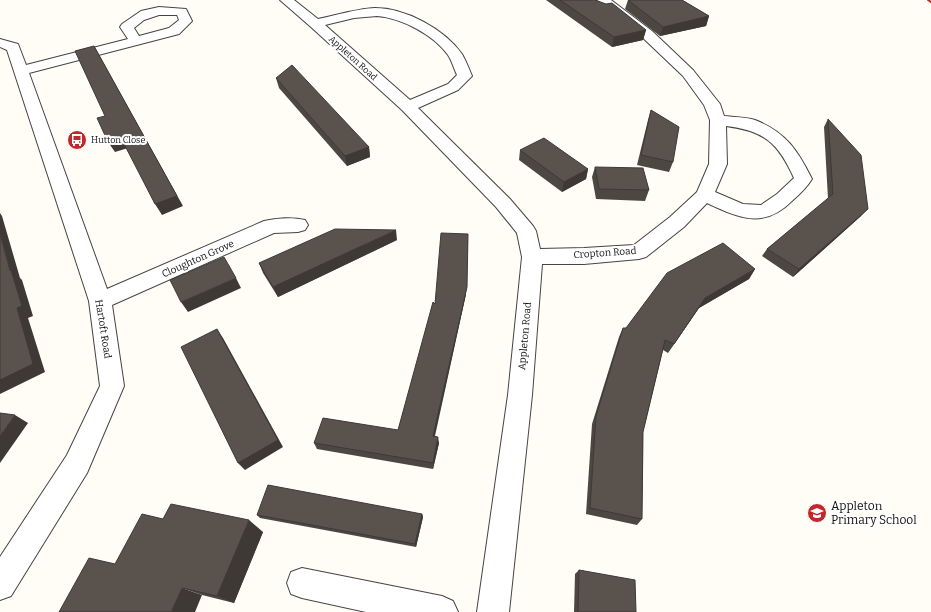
<svg xmlns="http://www.w3.org/2000/svg" width="931" height="612" viewBox="0 0 931 612" font-family="Bitter,serif">
  <style>
    .lines { fill: none; stroke-linecap: round; stroke-linejoin: round }
    .minor-casing { stroke: #444; stroke-width: 2 }
    .minor { fill: #fff; fill-rule: evenodd }
    .rail { stroke: #c4262e; stroke-width: 2 }
    .wall { fill: #4d4742 }
    .shaded-wall { fill: #3f3936 }
    .building { fill: #5a524d; stroke: #3f3936 }
    .labels { text-anchor: middle; dominant-baseline: central; stroke-width: 4; stroke-linejoin: round; paint-order: stroke }
    .far-street-label { font-size: 9px; fill: #111; stroke: #fff }
    .far-poi-label { font-size: 9px; fill: #111; stroke: #fff; text-anchor: start }
    .street-label { font-size: 10px; fill: #111; stroke: #fff }
    .near-poi-label { font-size: 12px; fill: #111; stroke: #fff; text-anchor: start }
  </style>
  <rect width="100%" height="100%" fill="#fffdf5"/>
  <g class="lines">
    <g class="minor-casing">
      <path id="minor" d="M280,0H294L318,19C337,15 356,9 375,8C406,8 444,29 462,54C466,61 469,69 472,76L458,90L418,108L510,199L533,226L536,231L540,249L584,248L634,245L670,217L697,192L709,164L710,120L704,105L683,76L642,37L597,0H611L652,31L693,70L720,104L724,116C734,117 746,117 755,120C786,132 798,151 812,179C807,187 800,194 793,200C764,229 741,219 707,203L684,227L646,257L639,259L584,264H542L532,395L509,612H477L508,395L522,257L517,233L496,207L402,110L311,27ZM377,16C402,18 434,35 448,55C452,61 454,69 457,75L448,84L410,100L325,25L354,18ZM726,126C765,131 778,143 794,178L777,194L761,205L743,204L715,192L727,164Z
        M159,7L186,9L192,21L179,34L29,73L107,289L264,221C276,218 293,217 305,220L308,225L305,230L298,232L274,233L112,305L124,386L87,473L11,596L0,600V557L67,455L100,386L89,301L7,50L0,47V39L18,44L26,65L128,39L120,27L122,24L141,11ZM159,15H177L179,20L169,28L139,36L134,28L144,20Z
        M302,568L442,596L453,601L458,612H366L302,598L291,594L287,583L291,572Z"/>
    </g>
    <use href="#minor" class="minor"/>
    <path class="rail" d="M928,0L931,2"/>
  </g>
  <path class="wall" d="M546,0H595L646,30L643,40L612,47Z
    M628,0H682L709,16L706,26L660,36L625,9Z
    M276,78L369,147L370,157L347,166L279,88Z
    M651,110L673,162L669,172L637,165L648,120Z
    M828,119L861,216L793,277L762,256L767,249L828,199L824,127Z
    M520,150L588,169L586,179L562,192L519,160Z
    M595,167L649,190L645,201L596,199L592,177Z
    M397,240L278,297L263,273L259,263Z
    M755,269L749,279L699,308L668,353L663,350L643,432L642,519L637,525L586,514L592,424L619,337L623,328H626Z
    M466,294L435,436L439,443L433,469L317,449L314,443L398,430L435,304Z
    M422,514L423,517L416,547L260,518L257,515Z
    M163,519L263,532L234,603L202,595L115,564Z
    M579,570L636,612H574L575,574Z"/>
  <path class="shaded-wall" d="M709,16L706,26L660,36L663,27Z
    M646,30L643,40L612,47L614,37Z
    M94,46L183,206L162,215L155,204Z
    M121,138L128,148L115,152L108,142Z
    M369,147L370,157L347,166L345,156Z
    M588,169L586,179L562,192L564,182Z
    M868,209L861,216L793,277L799,269Z
    M0,213L2,216L20,278L22,280L33,316L28,318L45,372L0,394V380L17,308L10,271L0,234Z
    M396,230L397,240L278,297L273,287Z
    M468,234L466,294L433,442V436Z
    M755,269L749,279L699,308L668,353L705,298Z
    M236,278L241,288L188,312L181,302Z
    M217,329L223,338L283,447L245,470L238,463Z
    M15,415L28,423L0,463V436Z
    M438,437L439,443L433,469V463Z
    M422,514L423,517L416,547L415,544Z
    M249,520L263,532L234,603L217,596Z
    M182,588L202,595L195,612H171Z"/>
  <path class="building" d="M560,0H595L606,4L612,3L646,30L614,37Z
    M628,0H682L709,16L663,27Z
    M94,46L177,196L155,204L121,138L108,142L97,118L105,116L75,51Z
    M292,65L369,147L345,156L276,78Z
    M651,110L679,127L673,162L641,155Z
    M828,119L861,155L868,209L799,269L767,249L833,194Z
    M544,138L588,169L564,182L520,150Z
    M595,167L643,168L649,190L599,189Z
    M335,229L396,230L273,287L259,263Z
    M441,233L468,234L467,287L433,436L438,437L433,463L314,443L323,418L398,430L433,302L435,304Z
    M0,234L10,271L11,270L22,306L17,308L33,364L0,380Z
    M723,243L755,269L705,298L674,344L665,340L643,432L642,519L590,508L596,416L623,328H626L667,273Z
    M224,257L236,278L181,302L170,280Z
    M217,329L278,440L238,463L181,347Z
    M0,413L15,415L0,436Z
    M268,485L422,514L415,544L257,515Z
    M171,504L249,520L217,596L182,588L171,612H59L89,558L115,564L142,514L163,519Z
    M579,570L635,580L636,612H578Z"/>
  <defs>
    <g id="bus-disc" transform="scale(1)"><circle r="9.5" fill="#c4262e" stroke="#fff"/><path d="M-5-6H5V4H4V6H2V4H-2V6H-4V4H-5ZM-3.5-4V0h7V-4ZM-3.5 1.2v1.5H-2V1.2ZM2 1.2v1.5H3.5V1.2Z" fill="#fff"/></g>
    <g id="school-disc" transform="scale(1)"><circle r="9.5" fill="#c4262e" stroke="#fff"/><path d="M0-5L7-2L0 1L-7-2ZM-4 1L0 2.5L4 1V4Q0 6-4 4Z" fill="#fff"/></g>
  </defs>
  <g fill-rule="evenodd">
    <use href="#bus-disc" x="77" y="140"/>
    <use href="#school-disc" x="817" y="513"/>
  </g>
  <g class="labels">
    <g class="far-street-label">
      <text transform="translate(353 58) rotate(42)">Appleton Road</text>
    </g>
    <g class="far-poi-label">
      <text x="91" y="140">Hutton Close</text>
    </g>
    <g class="street-label">
      <text transform="translate(605 253) rotate(-4)">Cropton Road</text>
      <text transform="translate(198 259) rotate(-24)">Cloughton Grove</text>
      <text transform="translate(103 329) rotate(81)">Hartoft Road</text>
      <text transform="translate(525 336) rotate(-85)">Appleton Road</text>
    </g>
    <g class="near-poi-label">
      <text x="831" y="506">Appleton<tspan x="831" dy="14">Primary School</tspan></text>
    </g>
  </g>
</svg>
